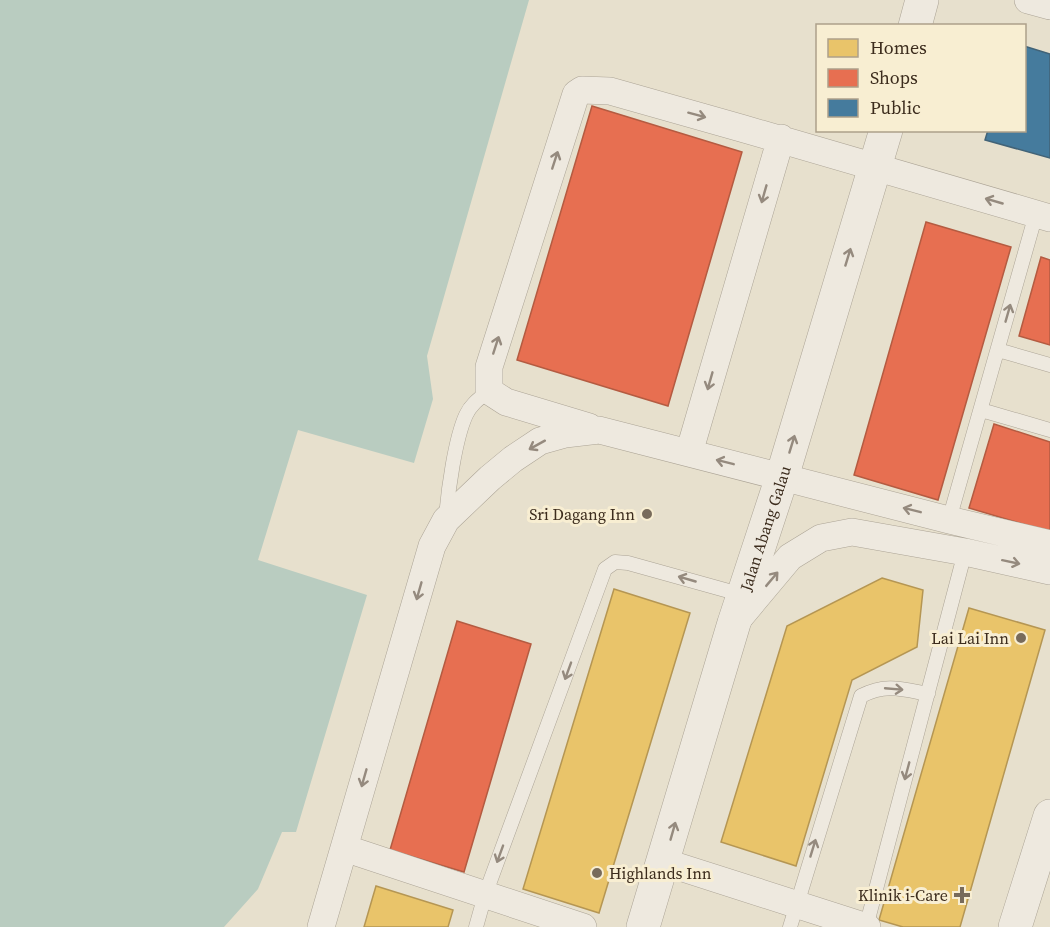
<svg xmlns="http://www.w3.org/2000/svg" width="1050" height="927" viewBox="0 0 1050 927" font-family="'Source Serif 4',serif">
  <style>
    .water { fill: #b9ccc0 }
    .homes { fill: #e9c46a; stroke: #b59653; stroke-width: 1.5 }
    .shops { fill: #e76f51; stroke: #b45b41; stroke-width: 1.5 }
    .public { fill: #457b9d; stroke: #426377; stroke-width: 1.5 }
    .lines { fill: none; stroke-linecap: round; stroke-linejoin: round }
    .service-casing { stroke: #aca496; stroke-width: 15 }
    .minor-casing { stroke: #aca496; stroke-width: 28 }
    .tertiary-casing { stroke: #aca496; stroke-width: 34 }
    .service { stroke: #eee9df; stroke-width: 14 }
    .minor { stroke: #eee9df; stroke-width: 27 }
    .tertiary { stroke: #eee9df; stroke-width: 33 }
    .oneway { stroke: #958a7e }
    .poi-dot { fill: #786b5b; stroke: #f8eed2; stroke-width: 2 }
    .labels { text-anchor: middle; dominant-baseline: central; stroke-width: 6; stroke-linejoin: round; paint-order: stroke }
    .poi-label { font-size: 16px; fill: #3c2c1d; stroke: #f8eed2; text-anchor: end }
    .street-label { font-size: 16px; fill: #3c2c1d; stroke: #f8eed2 }
  </style>
  <rect width="100%" height="100%" fill="#e7e0cd"/>
  <path class="water" d="M0,0H529L427,356L433,399L414,463L298,430L258,560L367,595L296,832H282L258,889L224,927H0Z"/>
  <path class="homes" d="M882,578L923,590L917,647L852,680L796,866L721,842L787,626Z
    M614,589L690,613L599,913L523,889Z
    M969,608L1045,630L960,927H903L879,920Z
    M376,886L453,910L448,927H364Z"/>
  <path class="shops" d="M592,106L742,152L668,406L517,360Z
    M926,222L1011,247L938,500L854,475Z
    M1041,257L1050,260V345L1019,336Z
    M994,424L1050,442V532L969,508Z
    M457,621L531,644L464,872L390,850Z"/>
  <path class="public" d="M1024,46L1050,54V158L985,140L988,130H1024Z"/>
  <g class="lines">
    <g class="service-casing">
      <path id="service" d="M998,350L1050,365
        M981,410L1050,430
        M446,518C448,491 455,439 466,415C471,404 480,398 489,391
        M949,520L1036,214
        M476,927L485,895L605,569L615,562L628,563L743,595
        M790,927L861,696C886,683 902,689 928,694
        M866,927L965,552"/>
    </g>
    <g class="minor-casing">
      <path id="minor" d="M1028,0L1050,6
        M589,427L506,402L489,391V367L576,94L582,90L610,91C757,132 903,175 1050,218
        M689,453L781,138
        M739,618L790,557L821,538L852,532L965,552L1050,571
        M344,848L583,927
        M664,862L867,927
        M321,927L432,546L446,520L490,478L513,459L540,441L565,434L599,430L949,520L1050,544"/>
    </g>
    <g class="tertiary-casing">
      <g id="tertiary">
        <path d="M915,26L922,0"/>
        <path id="s1" d="M643,927L734,623L782,477L886,130"/>
        <path d="M1015,927L1050,816"/>
      </g>
    </g>
    <use href="#service" class="service"/>
    <use href="#minor" class="minor"/>
    <use href="#tertiary" class="tertiary"/>
  </g>
  <defs><path id="oneway-shaft" d="M-6 0H5M1.5-3L5.5 0L1.5 3" fill="none" stroke-width="1.6" stroke-linecap="round" stroke-linejoin="round" transform="scale(1.5)"/></defs>
  <g class="oneway">
    <use href="#oneway-shaft" transform="translate(697 115) rotate(15)"/>
    <use href="#oneway-shaft" transform="translate(555 160) rotate(-72)"/>
    <use href="#oneway-shaft" transform="translate(764 194) rotate(106)"/>
    <use href="#oneway-shaft" transform="translate(994 201) rotate(-164)"/>
    <use href="#oneway-shaft" transform="translate(848 257) rotate(-73)"/>
    <use href="#oneway-shaft" transform="translate(1008 313) rotate(-74)"/>
    <use href="#oneway-shaft" transform="translate(496 345) rotate(-72)"/>
    <use href="#oneway-shaft" transform="translate(710 381) rotate(106)"/>
    <use href="#oneway-shaft" transform="translate(792 444) rotate(-73)"/>
    <use href="#oneway-shaft" transform="translate(537 445) rotate(151)"/>
    <use href="#oneway-shaft" transform="translate(725 462) rotate(-166)"/>
    <use href="#oneway-shaft" transform="translate(912 510) rotate(-166)"/>
    <use href="#oneway-shaft" transform="translate(1011 562) rotate(12)"/>
    <use href="#oneway-shaft" transform="translate(687 579) rotate(-164)"/>
    <use href="#oneway-shaft" transform="translate(772 579) rotate(-50)"/>
    <use href="#oneway-shaft" transform="translate(419 591) rotate(106)"/>
    <use href="#oneway-shaft" transform="translate(568 671) rotate(110)"/>
    <use href="#oneway-shaft" transform="translate(894 689) rotate(5)"/>
    <use href="#oneway-shaft" transform="translate(907 771) rotate(105)"/>
    <use href="#oneway-shaft" transform="translate(364 778) rotate(106)"/>
    <use href="#oneway-shaft" transform="translate(673 831) rotate(-74)"/>
    <use href="#oneway-shaft" transform="translate(813 848) rotate(-73)"/>
    <use href="#oneway-shaft" transform="translate(500 854) rotate(110)"/>
  </g>
  <g class="poi-dot">
    <circle cx="647" cy="514" r="6"/>
    <circle cx="1021" cy="638" r="6"/>
    <circle cx="597" cy="873" r="6"/>
    <path d="M959 886h6v6h6v6h-6v6h-6v-6h-6v-6h6z"/>
  </g>
  <g class="labels">
    <g class="poi-label">
      <text x="635" y="514">Sri Dagang Inn</text>
      <text x="1009" y="638">Lai Lai Inn</text>
      <text x="609" y="873" text-anchor="start">Highlands Inn</text>
      <text x="948" y="895">Klinik i-Care</text>
    </g>
    <g class="street-label">
      <text stroke="none"><textPath href="#s1" startOffset="417">Jalan Abang Galau</textPath></text>
    </g>
  </g>
  <rect x="816" y="24" width="210" height="108" fill="#f8eed2" stroke="#ada08a" stroke-width="1.5"/>
  <rect x="828" y="39" width="30" height="18" fill="#e9c46a" stroke="#ada08a" stroke-width="1.5"/>
  <text x="870" y="54" font-size="18" fill="#3c2c1d">Homes</text>
  <rect x="828" y="69" width="30" height="18" fill="#e76f51" stroke="#ada08a" stroke-width="1.5"/>
  <text x="870" y="84" font-size="18" fill="#3c2c1d">Shops</text>
  <rect x="828" y="99" width="30" height="18" fill="#457b9d" stroke="#ada08a" stroke-width="1.5"/>
  <text x="870" y="114" font-size="18" fill="#3c2c1d">Public</text>
</svg>
